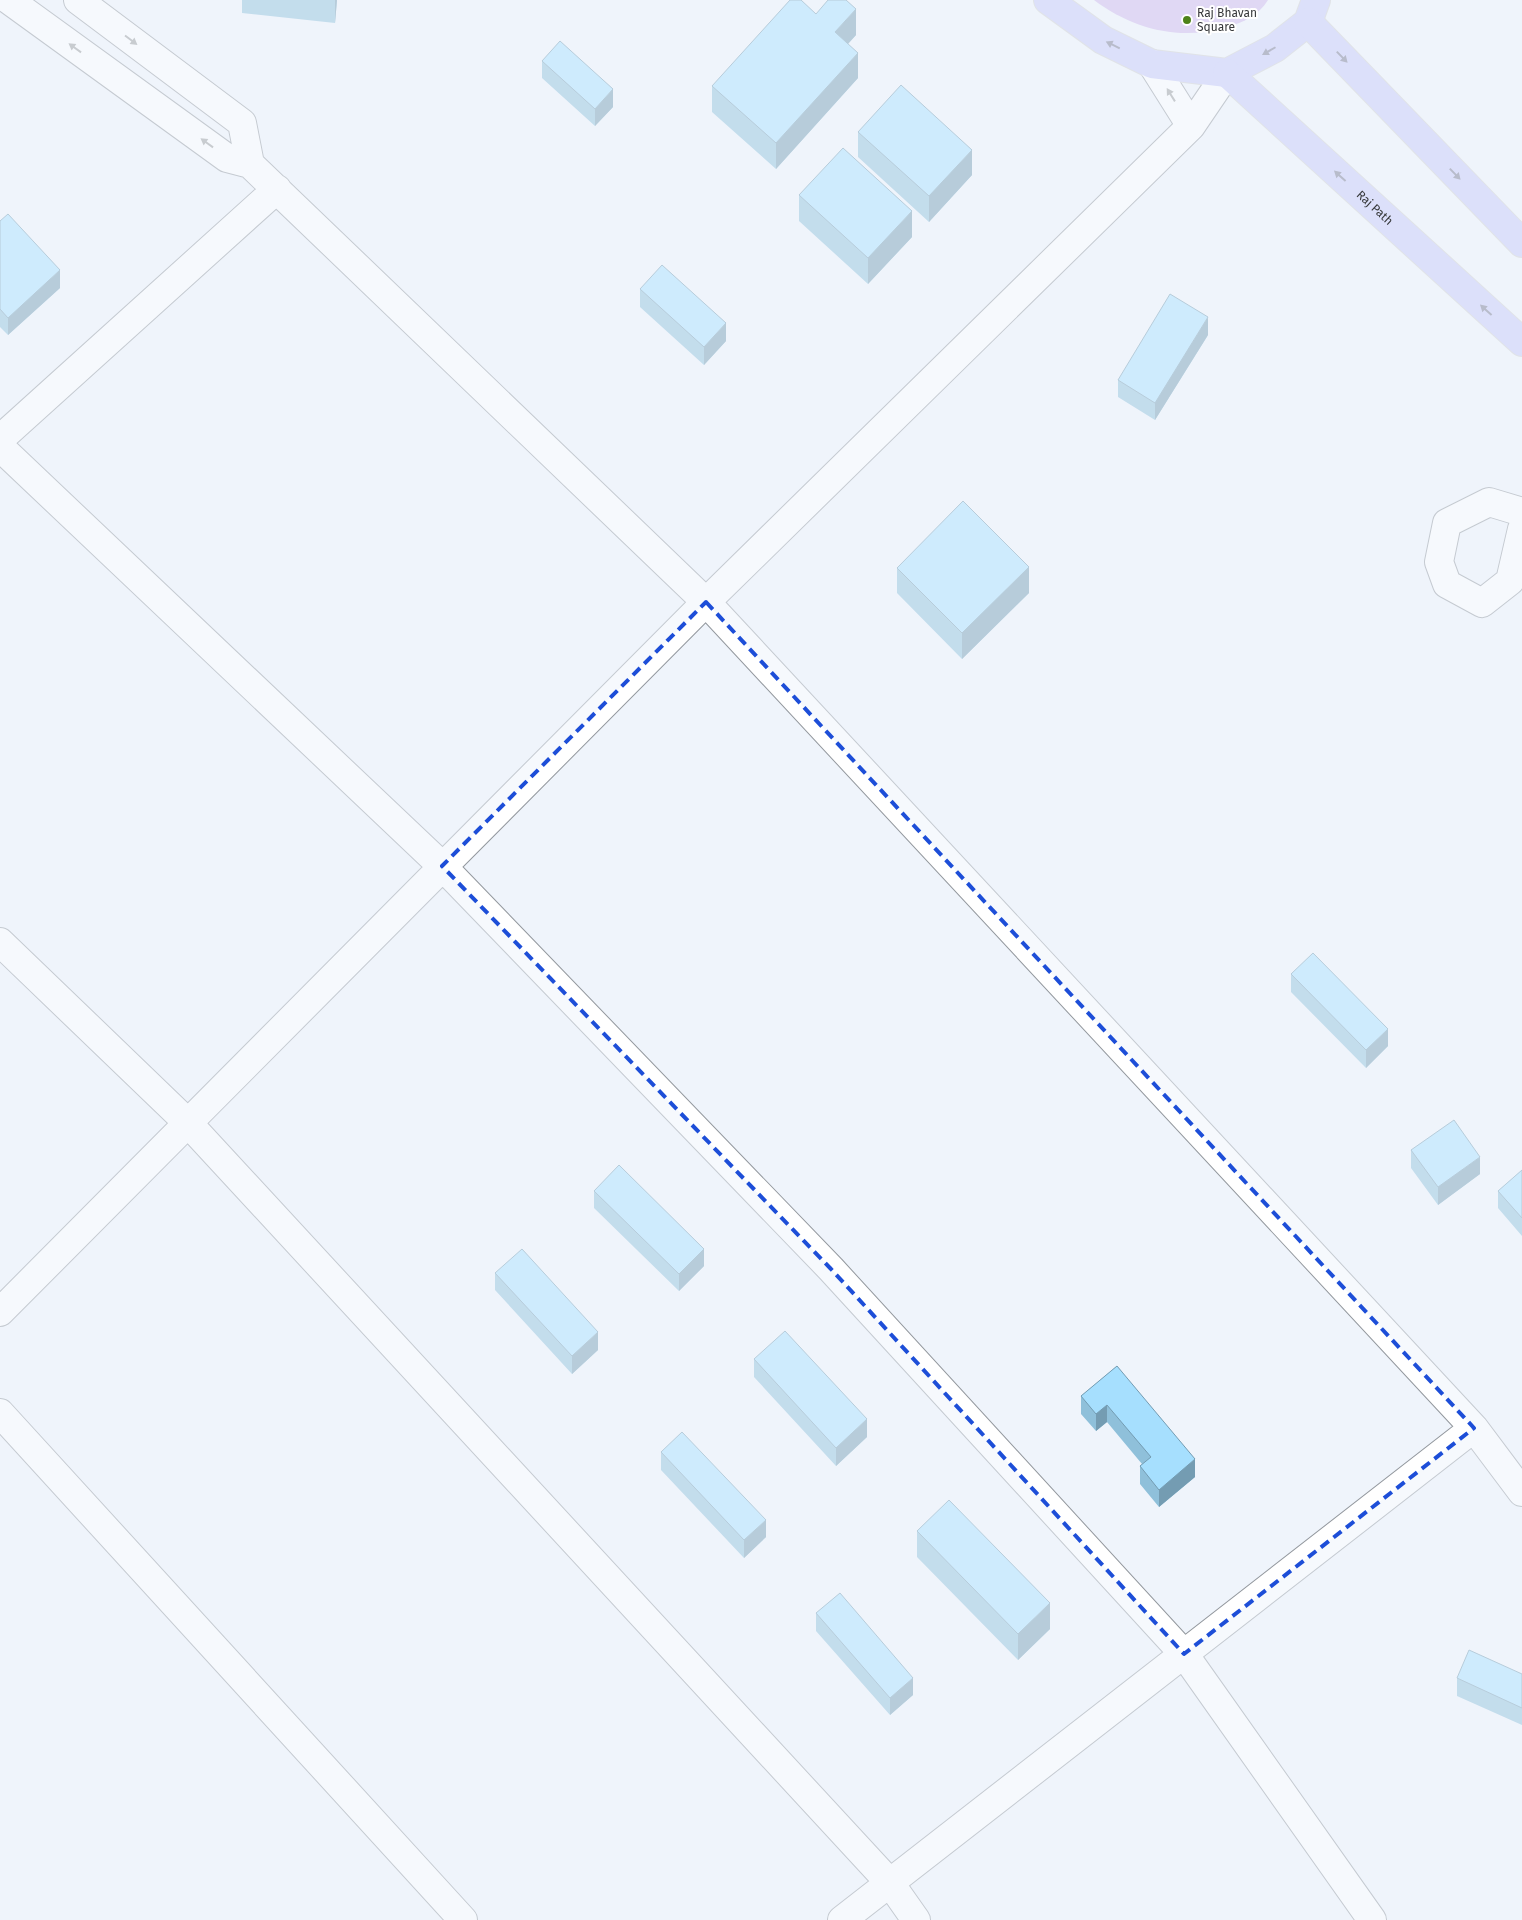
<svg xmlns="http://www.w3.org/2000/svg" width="1522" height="1920" viewBox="0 0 1522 1920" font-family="'Fira Sans',sans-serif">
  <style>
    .green { fill: #ceb7ea }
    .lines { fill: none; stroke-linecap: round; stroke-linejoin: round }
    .minor-casing { stroke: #93989e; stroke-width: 30 }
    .major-casing { stroke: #cfcfd0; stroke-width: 30 }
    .minor { stroke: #fff; stroke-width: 28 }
    .major { stroke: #c5c7f8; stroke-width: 28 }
    .wall { fill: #8fc0da }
    .shaded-wall { fill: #749cb2 }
    .building { fill: #a6dffe; stroke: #749cb2 }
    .oneway { fill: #9a9c9c }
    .oneway2 { fill: #767890 }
    .marked { fill: none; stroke: #1d4ed8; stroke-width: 4; stroke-dasharray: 10 6; stroke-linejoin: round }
    .poi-dot { fill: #4d8219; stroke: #fff; stroke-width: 2 }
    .labels { text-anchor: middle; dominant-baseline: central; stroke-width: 4; stroke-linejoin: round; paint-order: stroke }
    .poi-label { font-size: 12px; fill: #36383a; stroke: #fff; text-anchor: start }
    .street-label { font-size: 12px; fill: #36383a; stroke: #fff }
  </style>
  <rect width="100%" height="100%" fill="#eff4fb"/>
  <path class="green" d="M1094,0H1268C1259,15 1244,22 1228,27C1180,41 1134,30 1094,0Z"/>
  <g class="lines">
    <g class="minor-casing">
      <path id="minor" d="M9,0L227,158L250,164L706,602L1474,1428L1522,1492
        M78,0L242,123L250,164
        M1152,64L1191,126
        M0,439L277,189
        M0,447L442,866L831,1269L1184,1654L1372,1920
        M1522,512L1489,502L1447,523L1439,562L1447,584L1482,603L1510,581L1522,529
        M0,942L188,1123L890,1883L916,1920
        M0,1312L706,602L1191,126L1227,73
        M0,1413L463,1920
        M842,1920L1474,1428"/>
    </g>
    <g class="major-casing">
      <g id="major">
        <path d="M1048,0L1103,40L1152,64L1227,73L1275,48L1308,22L1316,0"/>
        <path d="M1308,22L1522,243"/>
        <path id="s1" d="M1227,73L1522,342"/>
      </g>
    </g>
    <use href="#minor" class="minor"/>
    <use href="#major" class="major"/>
  </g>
  <path class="wall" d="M242,0H337L335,23L242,13Z
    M816,14L856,35L848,44L858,78L776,169L712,112V86Z
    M542,61L613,107L595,126L542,78Z
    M858,132L972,175L929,222L858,157Z
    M799,195L912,237L868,284L799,221Z
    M0,221L60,288L8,335L0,327Z
    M640,289L726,341L704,365L640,307Z
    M1208,335L1155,420L1118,397V380Z
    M897,568L1029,593L962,659L897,593Z
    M1291,974L1388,1046L1366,1068L1291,992Z
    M1411,1150L1480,1174L1438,1205L1411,1168Z
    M1522,1170V1236L1498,1208V1191Z
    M594,1191L704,1266L679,1291L594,1208Z
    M495,1273L598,1350L572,1374L495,1290Z
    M754,1359L867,1437L836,1466L754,1377Z
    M1117,1366L1195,1477L1159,1507L1140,1484V1466L1142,1464L1107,1422L1096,1431L1081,1414V1396Z
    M661,1452L766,1537L744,1558L661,1470Z
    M917,1531L1050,1629L1018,1660L917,1557Z
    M816,1613L913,1695L890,1715L816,1631Z
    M1522,1674V1725L1457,1696V1678Z"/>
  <path class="shaded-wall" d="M335,0H337L335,23Z
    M856,9V35L835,58V32Z
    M858,53V78L776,169V143Z
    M613,89V107L595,126V109Z
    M972,150V175L929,222V196Z
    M912,211V237L868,284V258Z
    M60,270V288L8,335V318Z
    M1208,317V335L1155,420V403Z
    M726,323V341L704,365V347Z
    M1029,567V593L962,659V633Z
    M1388,1029V1046L1366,1068V1050Z
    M1480,1157V1174L1438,1205V1187Z
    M704,1249V1266L679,1291V1274Z
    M598,1332V1350L572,1374V1356Z
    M1107,1405V1422L1096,1431V1414Z
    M867,1419V1437L836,1466V1448Z
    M1195,1459V1477L1159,1507V1490Z
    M766,1520V1537L744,1558V1540Z
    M1050,1603V1629L1018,1660V1634Z
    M913,1678V1695L890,1715V1698Z"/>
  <path class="building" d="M790,0H801L816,14L828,0H846L856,9L835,32L858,53L776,143L712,86Z
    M560,41L613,89L595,109L542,61Z
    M901,85L972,150L929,196L858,132Z
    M843,148L912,211L868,258L799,195Z
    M8,214L60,270L8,318L0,309V221Z
    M662,265L726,323L704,347L640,289Z
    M1170,294L1208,317L1155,403L1118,380Z
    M963,501L1029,567L962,633L897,568Z
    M1313,953L1388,1029L1366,1050L1291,974Z
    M1454,1120L1480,1157L1438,1187L1411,1150Z
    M619,1165L704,1249L679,1274L594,1191Z
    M1522,1170V1218L1498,1191Z
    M522,1249L598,1332L572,1356L495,1273Z
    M785,1331L867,1419L836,1448L754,1359Z
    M1117,1366L1195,1459L1159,1490L1140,1466L1151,1457L1107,1405L1096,1414L1081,1396Z
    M682,1432L766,1520L744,1540L661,1452Z
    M949,1500L1050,1603L1018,1634L917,1531Z
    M840,1593L913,1678L890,1698L816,1613Z
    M1469,1650L1522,1674V1708L1457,1678Z"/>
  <defs><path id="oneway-solid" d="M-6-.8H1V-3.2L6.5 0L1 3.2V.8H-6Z" transform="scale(1.25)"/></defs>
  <g class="oneway">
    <use href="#oneway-solid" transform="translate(131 40) rotate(37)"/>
    <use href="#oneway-solid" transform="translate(75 48) rotate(-144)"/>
    <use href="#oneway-solid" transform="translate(1171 95) rotate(-122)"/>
    <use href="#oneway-solid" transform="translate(207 143) rotate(-144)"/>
  </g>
  <g class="oneway2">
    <use href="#oneway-solid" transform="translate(1113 45) rotate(-154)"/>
    <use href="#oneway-solid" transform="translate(1269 51) rotate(150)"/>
    <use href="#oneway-solid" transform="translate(1342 57) rotate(46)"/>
    <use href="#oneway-solid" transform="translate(1455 174) rotate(46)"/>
    <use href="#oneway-solid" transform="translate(1340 176) rotate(-138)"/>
    <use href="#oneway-solid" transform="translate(1486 310) rotate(-138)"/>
  </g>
  <path d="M0 0H1522V1920H0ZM706,602L1474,1428L1184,1654L831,1269L442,866Z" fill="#eff4fb" fill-opacity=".55" fill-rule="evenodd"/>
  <path class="marked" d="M706,602L1474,1428L1184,1654L831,1269L442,866Z"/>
  <circle class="poi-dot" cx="1187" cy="20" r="5"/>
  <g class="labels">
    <g class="poi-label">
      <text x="1197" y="13">Raj Bhavan<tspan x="1197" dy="14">Square</tspan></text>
    </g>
    <g class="street-label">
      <text stroke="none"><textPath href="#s1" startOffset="200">Raj Path</textPath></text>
    </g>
  </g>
</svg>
